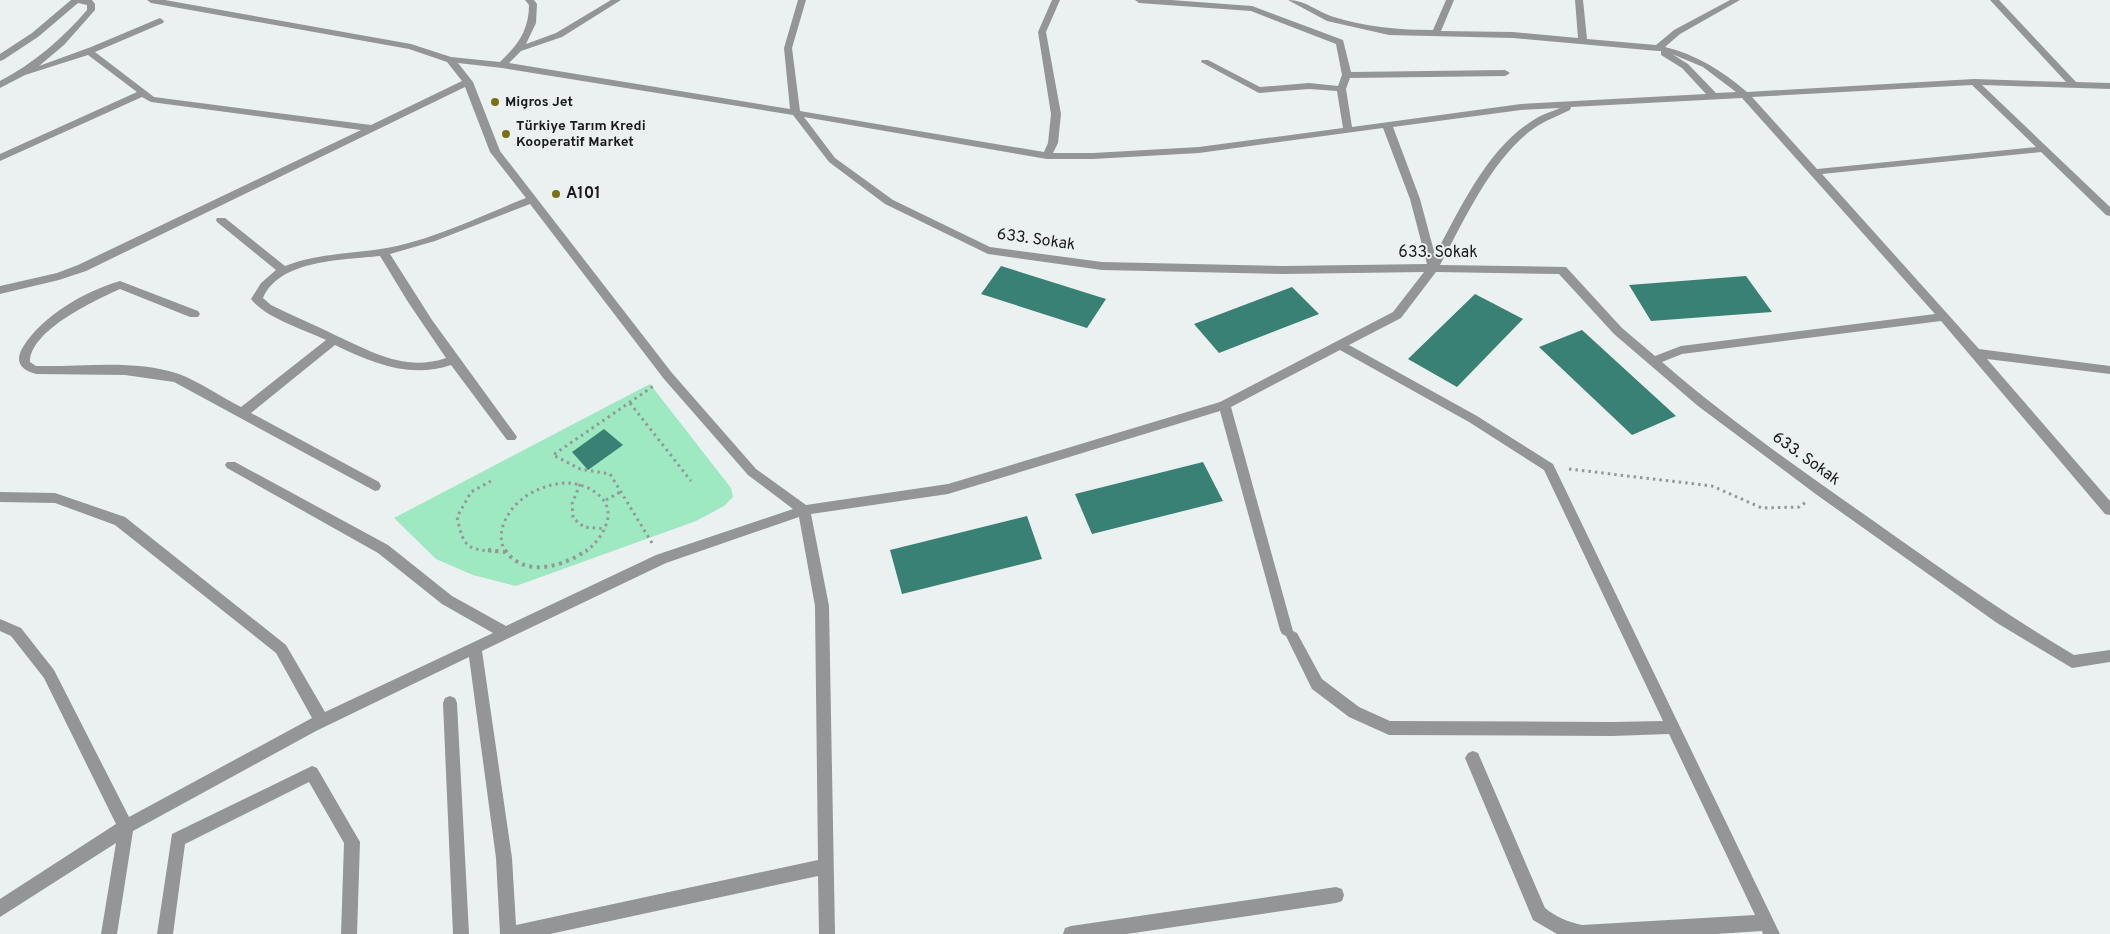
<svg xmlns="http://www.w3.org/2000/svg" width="2110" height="934" viewBox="0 0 2110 934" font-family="Overpass,sans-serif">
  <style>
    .green { fill: #9ee8c2 }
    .building { fill: #388174 }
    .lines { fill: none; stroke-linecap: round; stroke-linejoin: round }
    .path-far1 { stroke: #949898; stroke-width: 3; stroke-dasharray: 2.5 4; stroke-linecap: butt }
    .path { stroke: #949898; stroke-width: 4; stroke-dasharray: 3 4.5; stroke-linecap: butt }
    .minor { fill: #939596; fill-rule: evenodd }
    .poi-dot { fill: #797111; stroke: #ebf1f1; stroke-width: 2 }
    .labels { text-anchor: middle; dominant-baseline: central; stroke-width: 4; stroke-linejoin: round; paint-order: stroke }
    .far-poi-label { font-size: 14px; font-weight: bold; fill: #1a1c1c; stroke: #ebf1f1; text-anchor: start }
    .poi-label { font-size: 16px; font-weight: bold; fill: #1a1c1c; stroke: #ebf1f1; text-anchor: start }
    .street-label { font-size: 16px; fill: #1a1c1c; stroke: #ebf1f1 }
  </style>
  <rect width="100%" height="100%" fill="#ebf1f1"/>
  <path class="green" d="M650,384L731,488L733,497L724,506L696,521L516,586L473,575L436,559L394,518Z"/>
  <path class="building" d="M1001,266L1106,299L1087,328L981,294Z
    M1746,276L1772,312L1651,321L1629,285Z
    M1292,287L1319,314L1219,353L1194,324Z
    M1475,294L1523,319L1457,387L1408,359Z
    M1582,330L1676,416L1632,435L1539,347Z
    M604,429L623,445L588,470L572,452Z
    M1203,462L1223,501L1092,534L1075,494Z
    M1027,516L1042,559L902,594L890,550Z"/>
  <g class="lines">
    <path class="path-far1" d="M630,403L691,481
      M1569,469L1712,486L1762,508L1799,507L1806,502
      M491,481L471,492L457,517C464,551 469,549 501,552
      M580,484L572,504L573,518L584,527L606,529
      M606,500L622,491
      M652,543L610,474L580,469L553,455L655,385
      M506,552C498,541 501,526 508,515C519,496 543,484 566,483C589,483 616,500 606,525C602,535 595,545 585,552"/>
    <path class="path" d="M488,550L505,552
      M505,550C525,579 564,566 587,550"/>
    <path class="minor" d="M71,0H92L95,4V10L64,45L39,66L91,47L160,18L164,21L163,23L95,52L154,97L371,125L462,81L447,62L409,49L151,3L147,0H165L411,44L451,57L500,62C518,45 529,30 529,5L525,0H534L537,4L536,23L526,44L556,33L611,0H621L562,37L521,51L509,63L790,109L784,48L798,0H806L792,48L800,111L1044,152L1048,143L1051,114L1038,32L1052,0H1060L1046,32L1061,114L1058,143L1053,153H1093L1199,147L1343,128L1337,91L1309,89L1259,93L1201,62L1202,60H1208L1260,87L1309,83L1338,86L1342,75L1336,44L1251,11L1139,3L1135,0H1171L1252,6L1343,40L1351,72L1505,70L1510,73L1505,76L1350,78L1346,89L1352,127L1521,104L1706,94L1682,68L1661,55V51H1658L1513,38L1389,35L1327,21L1288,0C1306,0 1317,12 1334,17C1366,27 1399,30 1433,30L1446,0H1454L1441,31L1513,32L1578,38L1575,0H1583L1587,39L1656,45L1674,30L1730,0H1740L1680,34L1665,47C1697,55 1721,70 1747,92L1974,79L2066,82L1990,0H1999L2076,82L2110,83V89L1982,85L2110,207V216L2106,215L2041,152L1822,174L1979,349L2110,366V374L1987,359L2110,501V515L2105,514L1941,321L1682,354L1662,362C1729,420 1802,471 1875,522C1940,568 2005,614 2074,655L2110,650V662L2072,668L1997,623L1817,495L1698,406L1614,334L1559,274L1436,272L1401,318L1349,345L1477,416L1553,464L1780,934H1763L1762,931L1716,934H1557L1533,920L1465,758L1468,753L1473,751L1478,753L1545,908C1556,917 1568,922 1582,925L1755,915L1669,734L1612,736L1389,735L1349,717L1312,689L1286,636L1282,634L1280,630L1220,411L948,494L811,514L829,606L835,934H819L818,876L550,934H500L496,858L469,657L316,731L133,831L117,934H101L116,843L0,917V899L116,824L44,678L11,636L0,631V619L21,628L54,670L129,817L312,718L276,653L115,525L55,503L0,502V492L55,493L125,517L286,645L325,712L493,633L442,604L378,553L227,468L225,465L227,462H235L388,545L452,596L506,626L656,555L793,509L748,475L664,379L530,204L435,241L390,254L432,320L515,434L517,437L515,440H507L451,365C410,379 372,363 335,345L251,413L379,482L381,486L379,490L375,491L174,382L125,375L36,374C21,370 14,362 23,347C42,316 85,291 120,281L198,311L200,314L198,317H190L120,289C96,300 30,330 30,362L36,366C83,367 135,359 179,374C200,382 221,397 241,407L326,340C305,330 265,318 251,299L261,283L276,270L217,222L216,220L217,218H225L285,266C321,252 360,254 397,246C441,236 483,215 526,198L490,152L465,87L86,271L59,280L0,294V286L57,273L78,265L361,130L151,102L142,97L0,161V154L137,92L88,55L25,75L0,88V81C34,63 62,39 87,10V5L78,3L38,37L3,60L0,61V54L32,33ZM1672,54L1703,67L1736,92L1716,93L1688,64ZM458,63L502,68L793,115L829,162L885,204L988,254L1102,270L1283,274L1424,272L1393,312L1220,402L948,484L806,505L756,469L672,373L500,151L473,82ZM1972,85L2036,147L1817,169L1752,97ZM1742,98L1935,314L1681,346L1655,356L1622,328L1566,267L1440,265C1465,219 1494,153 1539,125C1549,119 1560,115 1570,110L1571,107ZM1560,108C1551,112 1540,115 1532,121C1487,149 1460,209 1435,255L1420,199L1393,127L1521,110ZM804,117L1047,159H1093L1199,153L1383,128L1410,199L1427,264L1283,266L1102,262L990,247L893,200L835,158ZM380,256L408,302L446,358C406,372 372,352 337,336C315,325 293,316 271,305L263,298C280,259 344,260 380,256ZM1340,350L1469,422L1544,470L1663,721L1612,722L1390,721L1359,707L1322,679L1297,633L1293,631L1231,407ZM799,517L815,606L818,860L516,925L512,858L482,651L666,563Z
      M450,696L455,698L457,703L469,934H453L443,703L445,698Z
      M312,766L317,768L360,842L357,934H341L344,843L309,782L185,844L173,934H157L172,834Z
      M1336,887L1342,889L1344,895L1342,901L1336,903L1127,934H1063L1065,928L1071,926Z"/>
  </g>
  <g class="poi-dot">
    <circle cx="495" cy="102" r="5"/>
    <circle cx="506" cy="134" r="5"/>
    <circle cx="556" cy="194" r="5"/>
  </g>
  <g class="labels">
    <g class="far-poi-label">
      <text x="505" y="102">Migros Jet</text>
      <text x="516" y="126">Türkiye Tarım Kredi<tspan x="516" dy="16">Kooperatif Market</tspan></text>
    </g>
    <g class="poi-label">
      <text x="566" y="194">A101</text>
    </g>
    <g class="street-label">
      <text transform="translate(1036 240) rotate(8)">633. Sokak</text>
      <text x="1438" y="253">633. Sokak</text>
      <text transform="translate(1806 459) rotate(36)">633. Sokak</text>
    </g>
  </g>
</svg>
